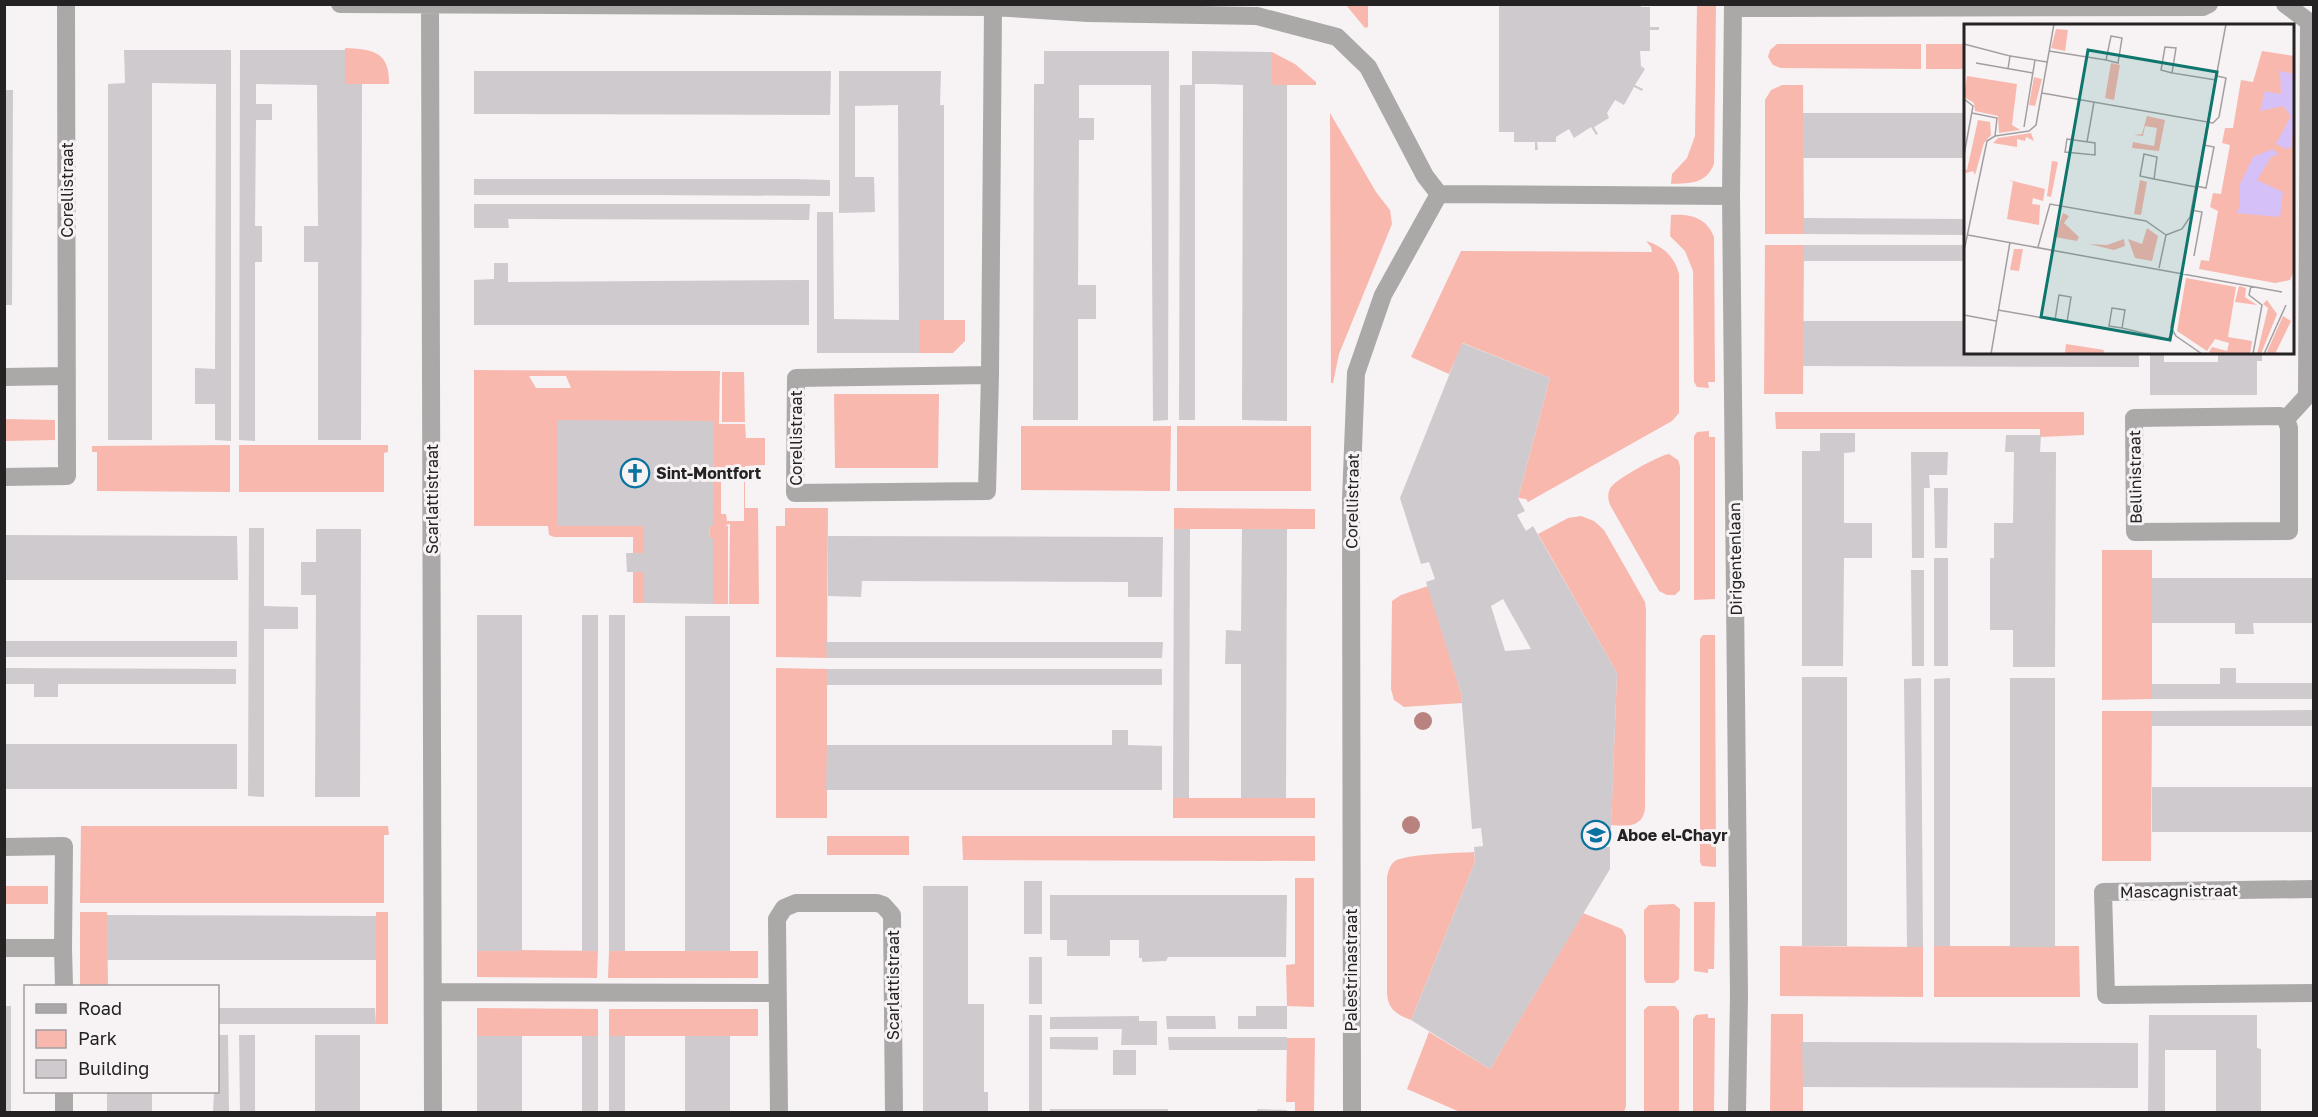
<svg xmlns="http://www.w3.org/2000/svg" width="2318" height="1117" viewBox="0 0 2318 1117" font-family="'Golos Text',sans-serif">
  <style>
    .green { fill: #f9b8ae; fill-rule: evenodd }
    .building { fill: #cecace; fill-rule: evenodd }
    .lines { fill: none; stroke-linecap: round; stroke-linejoin: round }
    .street { stroke: #aba8a8; stroke-width: 18 }
    .tree { fill: #b8837f }
    .labels { text-anchor: middle; dominant-baseline: central; stroke-width: 6; stroke-linejoin: round; paint-order: stroke }
    .street-label { font-size: 16px; fill: #242223; stroke: #f7f2f4 }
    .poi-label { font-size: 16px; font-weight: bold; fill: #242223; stroke: #f7f2f4; text-anchor: start }
    .inset-road { fill: none; stroke: #a39fa0; stroke-width: 1.5 }
    .view { fill: #0f766e; fill-opacity: 0.15; stroke: #0f766e; stroke-width: 3 }
    .inset-edge { fill: none; stroke: #242223; stroke-width: 3 }
  </style>
  <rect width="100%" height="100%" fill="#f7f2f4"/>
  <path class="green" d="M1346,5H1368V27L1365,28Z
    M1697,5H1716L1714,164C1706,184 1691,183 1671,184L1672,174L1687,158L1695,136Z
    M1777,44H1921V69L1781,68L1773,65L1768,57L1770,50Z
    M1926,44H1965V69H1926Z
    M345,48C373,49 390,52 389,84H345Z
    M1272,52L1295,64L1316,82V85H1272Z
    M1782,85H1803L1804,234H1765V100L1771,90Z
    M1330,113L1376,192L1390,210L1392,224L1339,354L1333,383H1331Z
    M1671,215C1690,214 1706,217 1714,237L1715,382H1708L1709,388L1697,387L1694,382L1693,271L1685,251L1670,236Z
    M1646,241C1663,246 1675,257 1679,274V413L1672,421L1528,502L1526,499L1518,498L1550,378L1463,343L1449,374L1411,357L1461,251L1652,252L1651,247Z
    M1765,245H1804L1803,394H1764Z
    M919,320H965V341L953,353H919Z
    M474,370L720,371L719,424H745L746,438H765V465L745,466V508H758L759,604H729L730,524L725,525L728,526V604H713V539L710,538L709,526L713,525V421H557L644,526V603H633V537H554L549,535L548,526H474ZM529,376H566L571,388H536ZM721,478L744,479V521H727L726,514H721Z
    M722,372H744L745,422H722Z
    M834,394H939L938,468H835Z
    M1775,412H2084V435L2040,437V429H1776Z
    M5,419L55,420V440L5,441Z
    M1021,426H1171L1170,491L1021,490Z
    M1177,426H1311V491H1177Z
    M1709,431V437H1715V599L1694,600V436L1697,432Z
    M230,445V492L97,491V452H92V446Z
    M239,445H388V452L384,453V492H239Z
    M1669,454L1678,460L1680,466V590L1675,595H1667L1659,591L1610,505C1608,499 1607,493 1611,487C1618,478 1658,456 1669,454Z
    M785,508H828L827,658L776,657V526H785Z
    M1174,508L1315,509V529H1174Z
    M1581,516L1594,521L1604,530L1645,602L1646,609L1645,808C1643,828 1627,826 1611,825L1617,673L1538,534L1568,518Z
    M2102,550H2152V699L2102,700Z
    M1428,586L1461,693L1462,703L1404,707L1394,700L1391,689L1392,601L1401,595Z
    M1703,635H1715L1716,867L1702,866L1700,862V639Z
    M776,668L827,669V818H776Z
    M2102,711H2152L2151,861H2102Z
    M1173,798H1315V818H1173Z
    M81,826H388L389,835H384V903H80Z
    M827,836H909V855H827Z
    M962,836H1315V861L963,860Z
    M1474,852L1475,862L1411,1020C1397,1015 1388,1009 1387,994V878C1388,871 1390,865 1395,861C1405,854 1459,853 1474,852Z
    M1295,878H1314V1007L1287,1006L1286,965L1295,964Z
    M5,886H48V904H5Z
    M1694,902H1715L1714,969H1708V973L1694,971Z
    M1649,905L1674,904L1680,909L1679,979L1674,983H1646L1644,979V910Z
    M80,912H107L108,986H80Z
    M376,912H388V1024H376Z
    M1583,913L1622,929L1626,936V1106L1624,1112H1460L1407,1089L1429,1032L1490,1069Z
    M1780,946L1923,947V997L1780,996Z
    M1934,946H2079L2080,997H1934Z
    M522,950L598,951L597,978L477,977V951Z
    M609,951H758V978H608Z
    M1648,1006H1675L1679,1011V1112H1644V1010Z
    M477,1008L598,1009V1036H477Z
    M609,1009H758V1036H609Z
    M1708,1014V1018H1715L1714,1112H1693V1019L1696,1015Z
    M1771,1014H1803V1112H1770Z
    M1287,1038H1315L1314,1112H1295V1102H1286Z"/>
  <path class="building" d="M1499,4H1641V7H1650V27H1659V30H1650V51H1640L1641,66L1645,69L1635,85L1643,89L1642,91L1634,87L1624,105L1615,100L1607,113L1609,118L1594,127L1598,134L1596,135L1591,127L1574,138L1569,129L1556,137V142H1537L1538,150H1535V142H1514V132H1499Z
    M124,50H231V441L215,440V404H195V368L215,369L216,84L152,83V440H108V84L125,83Z
    M240,50H345V84H362L361,440H318V262H304V226H318L317,85L256,84V104H272V120H256L255,226H262V262H255V441L239,440Z
    M1044,51H1169L1168,420L1153,421L1151,85H1079V118H1094V140H1079L1078,285H1096V319H1078V420H1033L1034,84H1044Z
    M1192,51L1272,52V85H1287V421L1242,420L1243,85L1211,84H1195V420H1179L1180,85H1192Z
    M474,71H831L830,115L474,114Z
    M839,71H941L940,105H944V320H919V353H817V212H833L834,319L899,320L898,105L855,106V177H874L875,212L839,213Z
    M4,90H13L12,305H4Z
    M1803,113H1965V158H1803Z
    M474,179H793L830,180V196L651,195H474Z
    M474,204H810L809,220L508,219L509,228H474Z
    M1803,218L1965,219V235L1804,234Z
    M1804,245H1965V261H1803Z
    M494,263H508V282L809,280V325H474V280L494,279Z
    M1803,321H1965V352H2139V367L1803,366Z
    M1462,343L1550,378L1518,498L1525,511L1517,515L1526,531L1533,526L1617,673L1611,829H1602L1601,847H1610V869L1490,1069L1411,1020L1475,862L1474,847L1483,846L1481,828L1472,829L1461,693L1426,582L1435,579L1429,562L1421,564L1400,498ZM1503,599L1531,649L1505,651L1491,606Z
    M2150,352H2164V362H2218V352H2262V361H2257V395H2150Z
    M557,420L714,421L713,526H709L710,538H713V604L644,603V572H627L626,553H644V526H557Z
    M1820,433H1855V452L1844,453V523H1872V558H1844L1843,666H1802V451H1820Z
    M2006,435H2041L2040,452H2056L2055,667H2013V630H1990V558H1994V523H2013L2014,452H2005Z
    M1911,452H1948L1947,475H1929L1930,488H1924V558H1912Z
    M1934,488H1948L1947,548H1935Z
    M249,528H264V606L298,607V629H264V797L248,796Z
    M316,529H361L360,797H315L316,595H301V562H316Z
    M1174,529H1190L1189,798H1173Z
    M1242,529H1287L1286,798H1241V664H1225L1226,630L1241,631Z
    M4,535L237,536L238,580H4Z
    M828,536L1163,537L1162,597H1128V582L862,581L861,597L828,596Z
    M1934,558H1948V666H1934Z
    M1911,570H1924V666H1912Z
    M2152,578H2313V623H2253L2254,634H2235V623H2152Z
    M477,615H522V951H477Z
    M582,615H598V951H582Z
    M609,615H625V951H609Z
    M685,616H730V951H685Z
    M4,641H237V657H4Z
    M826,642H1163L1162,658H827Z
    M4,668L236,669V684H58V697H34V684H4Z
    M2220,668H2236V683H2313V699H2152V684H2220Z
    M827,669H1162V685H827Z
    M1802,677H1847V946H1802Z
    M1921,678L1923,947H1907L1904,679Z
    M1950,678V946H1934V679Z
    M2010,678H2055V947H2010Z
    M2313,710V726H2152V711Z
    M1112,730H1128V745L1162,746V790H826L827,745H1112Z
    M4,744H237V789H4Z
    M2152,787H2313V832H2152Z
    M1024,881H1042V934H1024Z
    M923,886H968V1004H984V1092H988V1112H923Z
    M1050,895H1287L1286,957H1168L1166,961L1142,962V958H1139V940H1110V956H1067V940H1050Z
    M107,915L376,916V960H107Z
    M1029,957H1042V1004H1029Z
    M4,1006H11V1112H4Z
    M1256,1006H1287V1029H1238V1016H1256Z
    M218,1008H375L376,1024H218Z
    M1029,1015H1042V1112H1029Z
    M2149,1015H2257V1048L2261,1049V1112H2216V1050H2165V1112H2148Z
    M1139,1016V1021H1157V1045H1121L1122,1029H1050V1017Z
    M1166,1016H1215L1216,1029H1167Z
    M218,1035H228L229,1112H213L214,1092H218Z
    M239,1035H255V1112H240Z
    M315,1035H360V1112H315Z
    M477,1036H522V1112H477Z
    M582,1036H598V1112H582Z
    M609,1036H625V1112H609Z
    M685,1036H730V1112H685Z
    M1050,1037H1098V1050L1050,1049Z
    M1168,1037H1287V1050H1169Z
    M1802,1042L2138,1043V1088L1803,1087Z
    M1113,1050H1136V1075H1113Z
    M107,1092H152V1112H107Z
    M1050,1109H1168V1112H1050Z
    M1257,1109L1287,1110V1112H1257Z"/>
  <g class="lines">
    <path class="street" d="M340,4L993,7L1088,13L1257,16L1337,37L1368,67L1425,176L1439,194
      M430,4L433,1112
      M1733,4L1731,196L1739,995L1737,1112
      M2285,4L2309,22L2307,396L2286,419
      M1733,8L2203,7L2209,4
      M1439,194L1731,196
      M990,375L987,491L795,493L796,378Z
      M990,375L993,7
      M4,377L67,376
      M2280,416L2286,419L2289,428V531L2135,532L2134,418Z
      M4,477L67,476L66,4
      M4,847L64,846L63,948H4
      M2314,889L2103,892L2106,995L2314,993
      M63,948L64,986
      M434,992L778,993
      M64,1092V1112
      M779,1112L777,919L784,908L796,903H877L883,905L892,915L894,1112
      M1352,1112L1351,499L1356,373L1383,295L1439,194"/>
  </g>
  <g class="tree">
    <circle cx="1423" cy="721" r="9"/>
    <circle cx="1411" cy="825" r="9"/>
  </g>
  <defs>
    <g id="church-ring" transform="scale(1.5)"><circle r="9.5" fill="#f7f2f4" stroke="#09729e" stroke-width="1.5"/><path d="M-1.2-6h2.4v3.5h3.3v2.4h-3.3V6h-2.4V-.1h-3.3v-2.4h3.3Z" fill="#09729e"/></g>
    <g id="school-ring" transform="scale(1.5)"><circle r="9.5" fill="#f7f2f4" stroke="#09729e" stroke-width="1.5"/><path d="M0-5L7-2L0 1L-7-2ZM-4 1L0 2.5L4 1V4Q0 6-4 4Z" fill="#09729e"/></g>
  </defs>
  <g fill-rule="evenodd">
    <use href="#church-ring" x="635" y="473"/>
    <use href="#school-ring" x="1596" y="835"/>
  </g>
  <g class="labels">
    <g class="street-label">
      <text transform="translate(67 190) rotate(-90)">Corellistraat</text>
      <text transform="translate(796 438) rotate(-90)">Corellistraat</text>
      <text transform="translate(2135 477) rotate(-91)">Bellinistraat</text>
      <text transform="translate(432 499) rotate(-90)">Scarlattistraat</text>
      <text transform="translate(1352 501) rotate(-89)">Corellistraat</text>
      <text transform="translate(1735 559) rotate(-91)">Dirigentenlaan</text>
      <text transform="translate(2179 891) rotate(-1)">Mascagnistraat</text>
      <text transform="translate(1351 970) rotate(-90)">Palestrinastraat</text>
      <text transform="translate(893 985) rotate(-90)">Scarlattistraat</text>
    </g>
    <g class="poi-label">
      <text x="656" y="473">Sint-Montfort</text>
      <text x="1617" y="835">Aboe el-Chayr</text>
    </g>
  </g>
  <g transform="translate(1964 24)">
    <rect width="330" height="330" fill="#f7f2f4"/>
    <path d="M92,5L104,6L101,27L87,24ZM298,27L330,32V247L326,256L311,259L235,245L237,236L245,237L254,187L246,183L249,169L257,170L266,121L258,119L261,104H269L277,56L289,58ZM147,39L156,41L150,76L141,74ZM3,52L53,60L48,101L56,106L35,109L34,92L11,87L10,79L0,73ZM70,53L78,55L71,82L65,81ZM183,92L201,96L195,127L168,124L169,118L190,122L193,104L181,102L179,112L170,111L178,110ZM14,96L26,98L27,111L20,119L11,151L9,147L2,149L0,145L3,146ZM67,109L70,117L62,113L61,117L53,115V123L29,119L34,114ZM88,137L94,138L87,173L83,172ZM45,156L81,165L79,177L69,174L68,180L76,181L75,201L43,195L49,158ZM176,156L183,158L177,191L170,190ZM99,189L105,192L100,199L115,213L113,217L91,213ZM183,204L194,212L188,237L171,234L164,215L178,220ZM160,215L161,222L150,226L125,220L143,221ZM50,225H59L55,247L46,246ZM222,254L272,263L264,313L288,317L286,330H249L245,328L248,323L263,327L265,319L251,315L243,327L213,307ZM275,262L282,264L281,273L293,281L271,278ZM303,276L313,290L297,330H293L304,284L299,280ZM319,292L327,297L311,330H302ZM102,320L140,326L139,330L101,329Z" fill="#f9b8ae"/>
    <path d="M316,47L330,50V99L327,123L323,125L312,120L327,92L319,82L296,87L301,67L317,70ZM308,125L315,130L307,133L293,156L319,168L316,193L272,189L276,183V160L289,133Z" fill="#d5c1f8"/>
    <path class="inset-road" d="M147,12L158,14L154,39L142,36ZM0,20L46,32L44,45M85,27L142,36M46,32L71,36M12,39L69,49M208,49L197,46L201,23L212,24L208,49L252,56M78,69L249,99L255,93L262,54L253,52M0,75L9,82L0,131M8,89L33,94L31,112M60,103L71,36L83,38M103,115L131,119V131L101,128ZM123,118L130,78M180,130L193,133L190,155L176,152ZM190,155L232,163M232,162L242,164L250,123L240,121M227,186L238,188L230,232M4,211L318,268M202,211L218,205L226,193L262,0M74,223L86,180L182,197L202,211M0,227L23,117L31,112L65,107L72,101L90,0M195,244L202,211M217,248L207,303L212,312L238,330M287,262L285,271L298,281L289,330M95,271L107,273L103,298L91,296ZM148,284L161,286L158,304L145,302ZM34,286L91,296M0,291L32,297M158,304L204,315L209,309M27,330L46,218M300,330L322,281"/>
    <path class="view" d="M124,26L253,48L206,316L77,293Z"/>
    <rect width="330" height="330" class="inset-edge"/>
  </g>
  <rect width="2318" height="1117" fill="none" stroke="#242223" stroke-width="12"/>
  <rect x="24" y="985" width="195" height="108" fill="#f7f2f4" stroke="#a39fa0" stroke-width="1.5"/>
  <rect x="36" y="1004" width="30" height="9" fill="#aba8a8" stroke="#a39fa0" stroke-width="1.5"/>
  <text x="78" y="1015" font-size="18" fill="#242223">Road</text>
  <rect x="36" y="1030" width="30" height="18" fill="#f9b8ae" stroke="#a39fa0" stroke-width="1.5"/>
  <text x="78" y="1045" font-size="18" fill="#242223">Park</text>
  <rect x="36" y="1060" width="30" height="18" fill="#cecace" stroke="#a39fa0" stroke-width="1.5"/>
  <text x="78" y="1075" font-size="18" fill="#242223">Building</text>
</svg>
